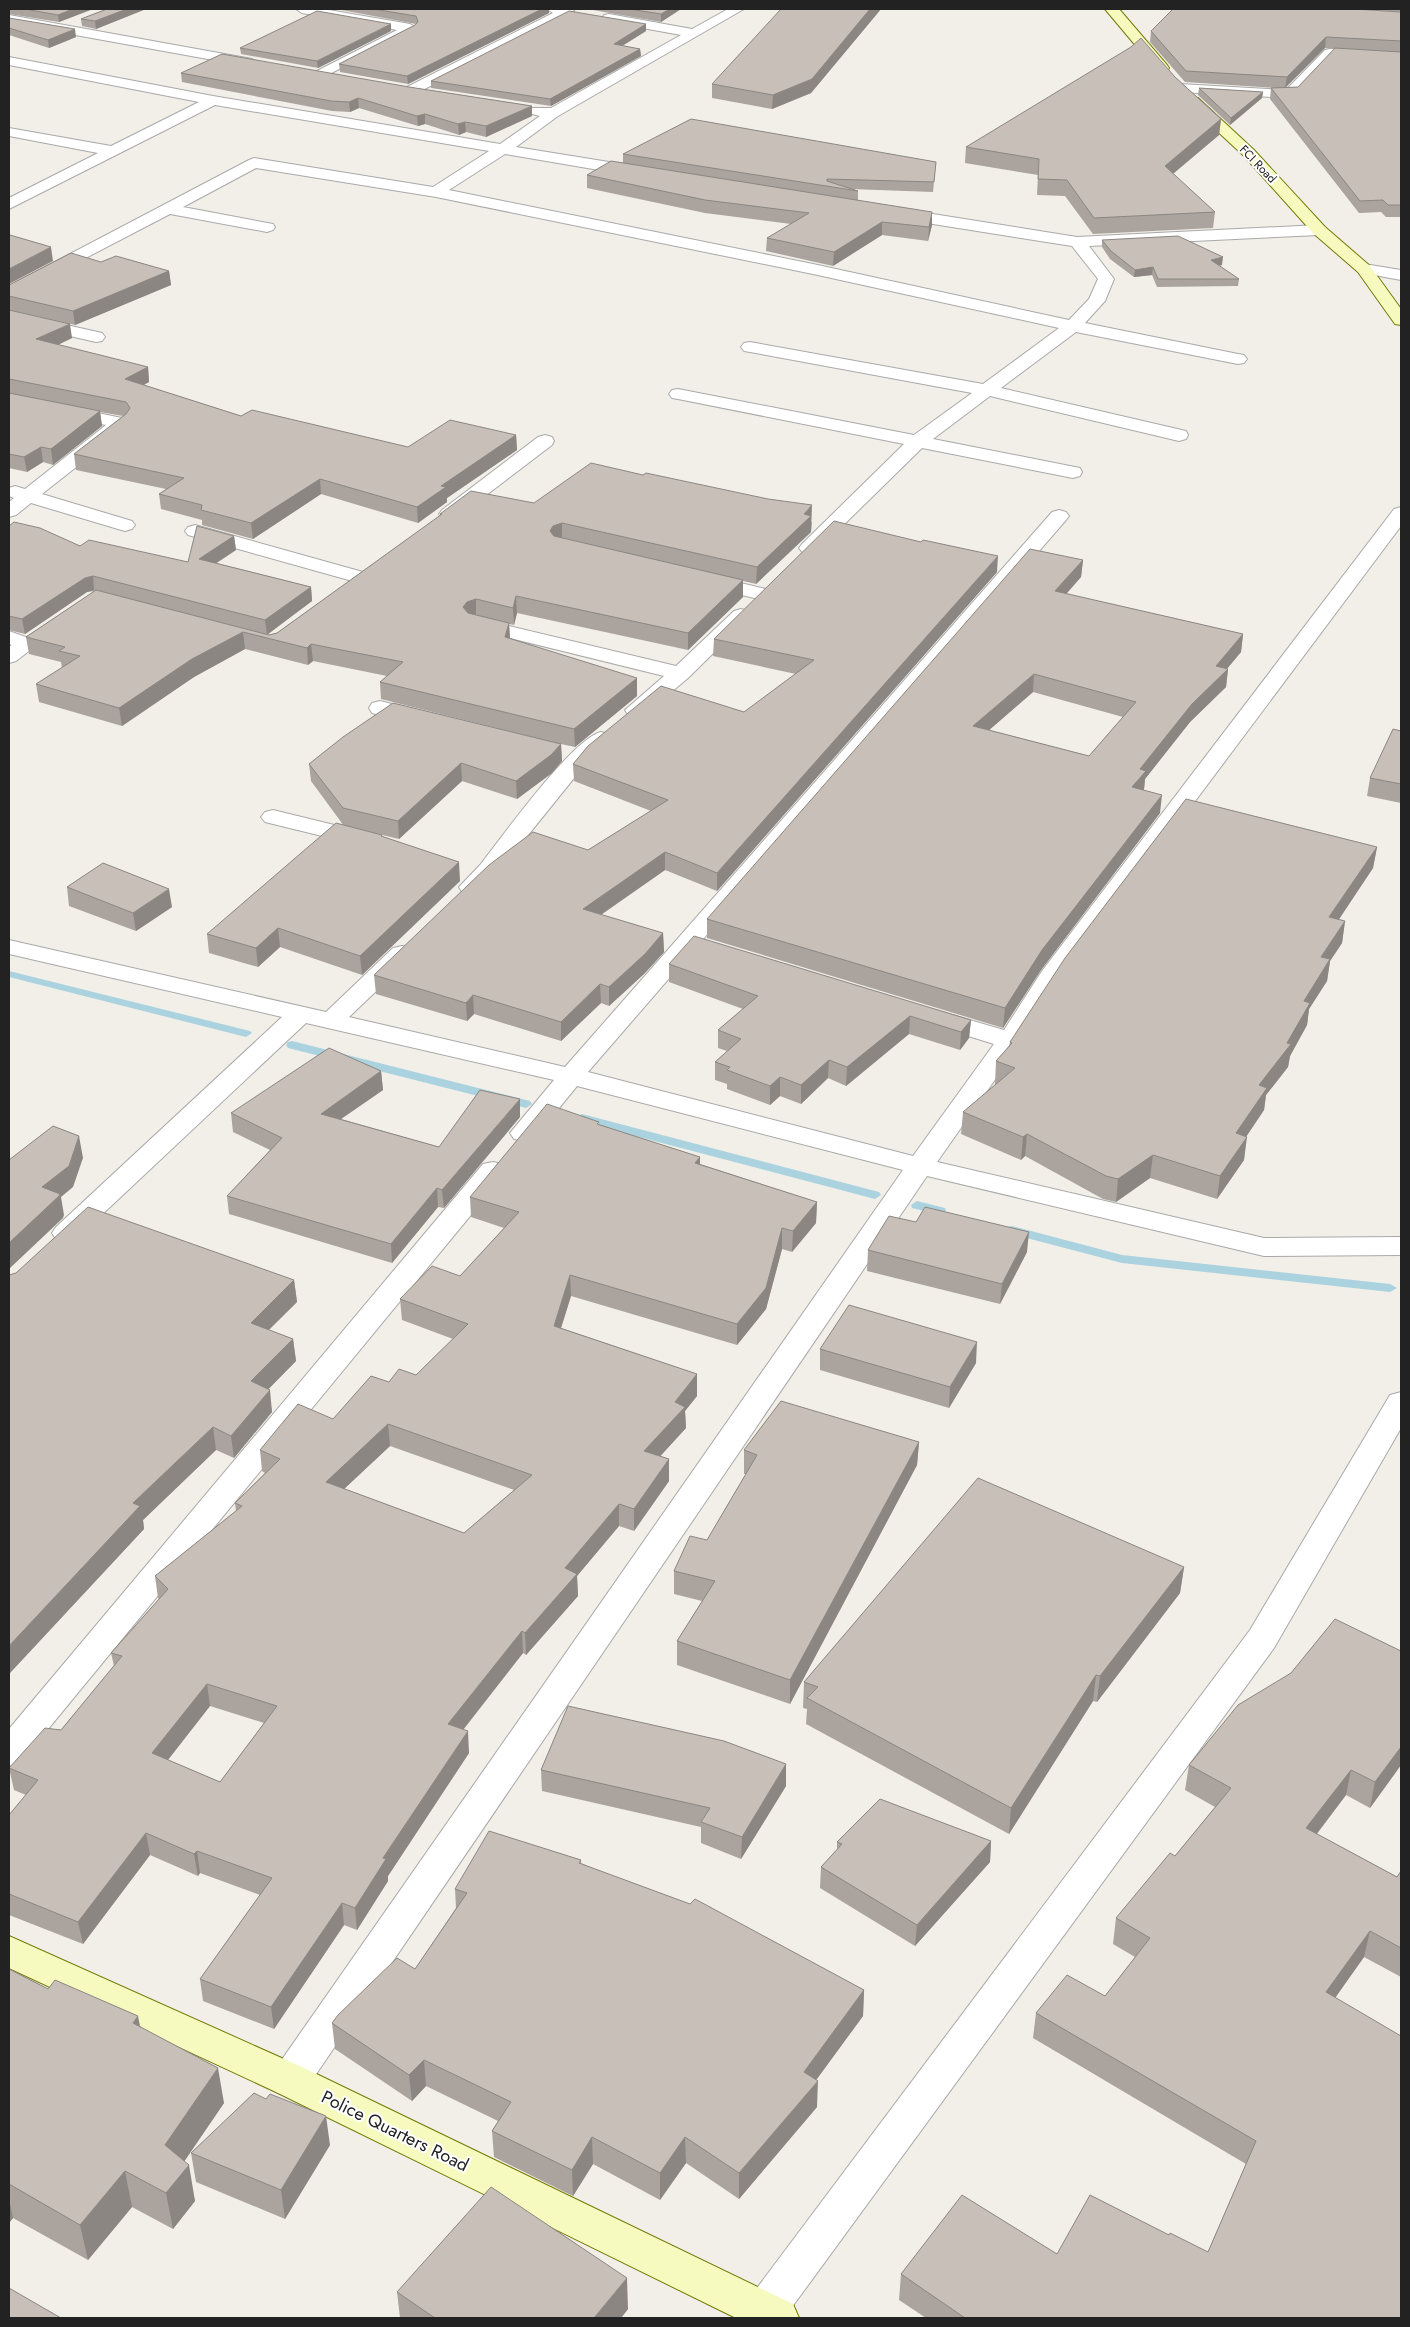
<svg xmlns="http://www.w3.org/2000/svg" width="1410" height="2327" viewBox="0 0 1410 2327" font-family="Jost,sans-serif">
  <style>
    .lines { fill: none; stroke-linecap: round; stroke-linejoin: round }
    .stream { fill: #aad3df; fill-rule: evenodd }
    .street-casing { stroke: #a9a9a9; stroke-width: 2 }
    .secondary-casing { stroke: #707d05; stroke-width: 2 }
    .street { fill: #fff; fill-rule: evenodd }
    .secondary { fill: #f7fabf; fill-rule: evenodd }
    .wall { fill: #aba49e; fill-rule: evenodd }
    .shaded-wall { fill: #8b8681 }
    .building { fill: #c7bfb8; stroke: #8b8681; fill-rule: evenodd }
    .labels { text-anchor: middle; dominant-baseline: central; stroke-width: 4; stroke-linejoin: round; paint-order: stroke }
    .far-street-label { font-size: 12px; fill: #222; stroke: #fff }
    .near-street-label { font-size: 18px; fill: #222; stroke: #fff }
  </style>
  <rect width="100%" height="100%" fill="#f2efe9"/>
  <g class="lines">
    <path class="stream" d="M9,971L250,1031L252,1033L246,1037L9,977Z
      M292,1041L530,1101L532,1104L526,1108L288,1048L286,1045L288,1042Z
      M582,1114L879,1192L881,1195L875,1199L578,1121L576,1118Z
      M917,1201L945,1208L946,1211L940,1215L912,1208L911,1205Z
      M1012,1226L1122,1255L1390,1284L1397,1288L1390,1292L1122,1263L1007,1233L1006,1230L1007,1227Z"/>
    <g class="street-casing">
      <path id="street" d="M296,9H323L410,24L417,28L320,79L313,75L315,72L397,30L302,13Z
        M547,9H572L574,11L415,94L410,95L403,91L405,88L553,13Z
        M728,9H744L558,116L516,147L640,167L645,169L648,172L645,175L640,177L505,154L449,190L813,264L1069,320L1089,299L1098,279L1072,246L895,218L889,216L887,213L889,210L895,208L1077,237L1319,225L1325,227L1327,230L1325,233L1319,235L1089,246L1114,279L1105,301L1085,323L1238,354L1244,355L1247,359L1244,363L1238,364L1076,332L1001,388L1186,431L1188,435L1186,439L1179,441L990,396L933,439L1080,468L1082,472L1080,476L1073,478L922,448L816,552L809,554L802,552L799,548L802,544L904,444L678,399L672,398L669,394L672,390L678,389L914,435L972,393L750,352L744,351L741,347L744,343L750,342L983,384L1059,328L813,274L436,197L256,168L183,207L273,224L275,227L273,230L267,232L170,214L9,298V286L249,160L254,158L433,187L489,151L215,105L9,209V198L98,153L9,136V128L111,146L199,102L9,65V57L213,96L500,144L540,116L532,114L530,111L532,108H551L681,35L604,21L602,18L604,15L609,14L692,29Z
        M9,15L252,59L259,63L252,67L9,23Z
        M1330,49L1401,53V61L1333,57L1295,97L1290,98L1180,92L1173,88L1180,84L1286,90L1325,50Z
        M1364,264L1401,270V280L1358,272L1356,269L1358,266Z
        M9,312L102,333L105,337L102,341L96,342L9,322Z
        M9,395L127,419L130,423L127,427L42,494L132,521L135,525L132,529L125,531L118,529L31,503L16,515L9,517V502L14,498L9,496V488L15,486L25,489L106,425L9,405Z
        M545,435L552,437L554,441L552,445L456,518L449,520L442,518L439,514L442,510L538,437Z
        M1401,507V526L1062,979L1023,1040L937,1162L1264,1238L1401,1237V1255L1264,1256L927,1176L304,2092L290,2097L276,2092L271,2080L276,2068L903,1170L577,1086L534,1139L524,1141L514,1139L510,1133L554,1080L306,1023L76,1239L66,1242L56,1239L52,1233L56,1227L282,1017L9,954V940L326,1012L393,948L402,946L411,948L414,953L411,958L349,1017L565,1067L1052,512L1059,510L1066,512L1069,516L1066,520L588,1072L913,1156L994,1044L926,1023L922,1018L926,1013L935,1010L1004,1030L1042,971L1394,509Z
        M195,525L370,574L373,578L370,582L363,584L188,535L185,531L188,527Z
        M706,575L770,590L773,594L770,598L763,600L699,585L696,581L699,577Z
        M741,609L748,611L751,615L748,619L688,678L644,715L636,717L628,715L625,710L664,676L469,628L466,624L469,620L476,618L676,666L734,611Z
        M9,631L34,640L38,644L16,661L9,663V647L12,645L9,644Z
        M380,701L427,713L430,718L427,723L419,725L372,713L369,708L372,703Z
        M601,732L609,734L612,739L587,762L496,875C485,886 479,896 462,892L459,887L480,865C502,837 572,739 601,732Z
        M273,810L371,834L375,839L371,844L363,846L265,822L261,817L265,812Z
        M493,1162L503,1164L507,1170L503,1176L21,1762L9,1766V1729L483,1164Z
        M1401,1392V1428L1274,1648L784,2318H739L745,2304L1250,1630L1390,1395Z"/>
    </g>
    <g class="secondary-casing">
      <path id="secondary" d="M1105,9H1119L1167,65L1169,68L1167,71H1157Z
        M1193,97L1198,98L1254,150L1325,227L1370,266L1401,309V325L1395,324L1358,272L1313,233L1244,156L1188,104L1186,101Z
        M9,1936L304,2068L793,2304L799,2318H736L276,2092L9,1968Z"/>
    </g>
    <use href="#street" class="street"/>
    <use href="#secondary" class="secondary"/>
  </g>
  <path class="wall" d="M9,9H93L59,22L9,14Z
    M107,9H146L96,29L82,26L81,19Z
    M336,9H549V13L408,84L340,72L339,64L415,25L416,24Z
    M587,9H681L661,22Z
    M881,9L811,93L772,109L712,98V84Z
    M1361,9H1401V12Z
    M1401,12V217H1386L1381,212L1359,213L1270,99L1271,88H1275L1185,82L1150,42L1151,31ZM1325,48L1335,49L1298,87H1286Z
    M9,18L76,37L49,48L9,35Z
    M646,24V31L622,46L640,49L641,56L551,106L431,88V81Z
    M391,31L318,68L241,54L240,48Z
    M181,73L409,87L532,106V116L486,137L466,132L459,135L425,124L418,126L359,108L350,112L332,111L182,82Z
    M1175,77L1221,119L1219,135L1173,174L1215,212L1213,228L1093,234L1065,196L1037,195L1038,175L965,163L966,147Z
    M1199,88L1263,92L1262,98L1230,125L1198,95Z
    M623,154L935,171L933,192L850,189L858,191V200L932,225L928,241L882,235L833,266L766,251L767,238L791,224L705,213L587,188V175L623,163Z
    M1102,240L1222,265L1219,266L1239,279L1238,286L1157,287L1152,275L1134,277L1110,259L1102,247Z
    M101,262L169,271L171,285L75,325L9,310L72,338L58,345L148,367L149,382L144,385L241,416L408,447L516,435L517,450L447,498V502L418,523L321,494L253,539L202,525V520L161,509L159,494L166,489L76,470L74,454L123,416L100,412L102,426L53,465L43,462L27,472L9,468V285Z
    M534,503L812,522L811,532L756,584L743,581V597L688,650L517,613L514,625L509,624L510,638L637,696L575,747L561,744L562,761L552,773L517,799L462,781L399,839L344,826L311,781L309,764L536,738L381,699L380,682L387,676L313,661L308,665L245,649L194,677L122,726L39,702L36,684L62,668L61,662L29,654L26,637L96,591L87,592L25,634L9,630V526L80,546L188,562L234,536L236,550L216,563L311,587L312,601L267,634L269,635L277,633L440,516V514Z
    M1083,560L1081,577L1066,594L1243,634L1241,652L1227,669H1228L1226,687L1190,722L1145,779L1144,790L1160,813L1041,970L1003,1028L707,938V919ZM1033,692L1123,717L1089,756L989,730Z
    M997,572L717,891L665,870L601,915L663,933L664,952L645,973L609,1006L601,1003L561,1041L474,1014L467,1021L376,994L374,975L588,850L651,811L574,781L573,764L744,712L796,674L713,656L714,639Z
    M1401,731V803L1367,796L1370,778Z
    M382,835L383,837L460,881L362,975L280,947L258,967L209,953L207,934Z
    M1377,847L1373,868L1338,920L1345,921L1342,943L1330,961L1327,981L1309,1009L1307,1025L1290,1056L1288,1067L1266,1095L1264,1110L1246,1137L1244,1160L1217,1199L1150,1178L1116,1202L1103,1199L1025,1156L1021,1160L961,1134L963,1112L996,1084H995L996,1061L1009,1046L1010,1042Z
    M67,887L172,907L136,931L69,906Z
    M669,964L971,1020L969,1038L960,1050L909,1034L846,1086L828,1078L801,1104L780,1096L770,1105L727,1089V1084L715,1080V1062L727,1051L718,1048V1030L743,1009L669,982Z
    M381,1071L383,1090L341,1119L439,1147L520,1117L444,1208L438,1207L392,1263L229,1214L227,1196L270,1150L233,1132L231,1113Z
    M599,1125L700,1157V1164L817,1202L816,1223L792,1252L782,1249L766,1309L737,1345L571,1296L561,1328L697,1374V1396L685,1411L686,1428L660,1456L669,1459V1481L634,1531L619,1526L577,1576L578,1596L526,1655L523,1653L464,1729L469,1753L388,1876V1881L357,1930L344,1925L274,2029L203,2001L200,1979L260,1895L200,1873L198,1876L150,1855L83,1944L9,1915V1815L26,1795L14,1790L9,1768L61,1730L114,1666L111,1653L159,1599L158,1598L155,1576L236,1511L235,1503L265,1473L262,1471L260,1450L333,1419L389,1382L416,1375L453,1339L402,1320L400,1299L460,1276L504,1228L471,1217L470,1197ZM390,1446L514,1490L464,1533L344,1489ZM210,1706L264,1723L220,1782L168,1760Z
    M868,1250L1027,1252L1000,1304L867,1271Z
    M9,1275L294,1280L297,1302L269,1330L293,1339L296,1361L268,1389L272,1412L234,1458L216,1450L143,1520L144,1529L9,1674Z
    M820,1349L976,1363L949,1408L820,1370Z
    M919,1442L917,1465L790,1704L677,1665V1641L702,1601L674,1594V1571L707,1540L746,1474H744V1450Z
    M1184,1567L1180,1593L1097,1702L1093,1701L1009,1834L806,1724L807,1709L803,1708L804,1682Z
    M1401,1651V1765L1370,1808L1346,1795L1317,1834L1397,1877L1401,1871V1977L1364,1957L1335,1997L1401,2318H926L899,2300L901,2274L1057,2254L1169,2235L1208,2252L1246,2164L1033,2038L1036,2013L1105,1996L1135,1957L1113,1944L1116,1918L1175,1856L1215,1807L1185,1790L1189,1765Z
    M541,1770L786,1786L741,1859L701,1843V1827L542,1791Z
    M991,1841L990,1862L915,1946L820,1888L821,1867L837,1850V1842Z
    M581,1860V1863L864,1990L863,2016L816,2080L817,2107L739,2199L686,2163L660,2200L593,2164L573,2196L494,2157L492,2131L498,2121L426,2086L412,2101L335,2049L332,2023L415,1969L456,1908L455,1889Z
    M9,1969L48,1989L140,2026L224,2103L184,2161L195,2201L173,2229L132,2207L88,2260L13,2218L9,2223Z
    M330,2145L285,2219L196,2182L191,2153Z
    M397,2292L628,2309L621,2318H400Z"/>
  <path class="shaded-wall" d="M73,9H93L59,22L58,15Z
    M127,9H146L96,29L95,21Z
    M542,9H549V13L408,84L407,76Z
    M670,9H681L661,22V14Z
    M870,9H881L811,93L772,109L773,95Z
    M391,24V31L318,68L317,61Z
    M646,24V31L614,51V44Z
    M75,29L76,37L49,48L48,40Z
    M1326,37L1325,48L1285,88L1287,77Z
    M640,49L641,56L551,106L550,99Z
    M1263,92L1262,98L1230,125L1231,118Z
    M358,98L359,108L350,112L349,102Z
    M532,106V116L486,137V126Z
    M425,114V124L418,126L417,116Z
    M1221,119L1219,135L1163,182L1165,166Z
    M465,122L466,132L459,135L458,124Z
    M932,212V225L928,241L929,227Z
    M882,222V235L833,266L834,252Z
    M51,247L53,261L9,284V269Z
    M1223,257L1222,265L1210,268L1211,260Z
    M1153,267L1152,275L1134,277L1135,270Z
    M169,271L171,285L75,325L73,311Z
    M70,324L72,338L38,354L36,339Z
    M148,367L149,382L127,393L125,379Z
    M100,411L102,426L53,465L51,449Z
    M516,435L517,450L447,498V502L418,523L417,507L441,486Z
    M41,447L43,462L27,472L24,457Z
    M320,479L321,494L253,539L251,523Z
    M812,505L811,532L756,584L757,567Z
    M562,523V539L554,542L550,531L553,526Z
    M234,536L236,550L200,574L199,559Z
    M998,556L997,572L717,891V873Z
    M1083,560L1081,577L1053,609L1055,591Z
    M93,576L94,590L87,592L25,634L22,619L85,578Z
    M743,580V597L688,650V633Z
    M311,587L312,601L267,635L265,620Z
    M516,596L517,613L514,625L513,608Z
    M476,599V616L468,619L463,607L467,602Z
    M509,623L510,640L505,637Z
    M243,632L245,649L194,677L122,726L119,708L192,659Z
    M1243,634L1241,652L1219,678L1228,669L1226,687L1190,722L1145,779L1144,789L1130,806L1132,787L1140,769L1216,666Z
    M311,644L313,661L308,665L307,648Z
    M1034,674L1033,692L972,745L973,726Z
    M637,678V696L575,747L574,729Z
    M561,744L562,761L552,773L517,799L516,781Z
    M461,763L462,781L399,839L398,821Z
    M1162,795L1160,813L1041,970L1003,1028L1005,1008L1042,950Z
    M1377,847L1373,868L1326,939L1329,917Z
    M665,852V870L583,927V909Z
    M459,862L460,881L362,975L360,956Z
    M169,889L172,907L136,931L133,913Z
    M1345,921L1342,943L1330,961L1327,981L1309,1009L1307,1025L1290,1056L1288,1067L1266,1095L1264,1110L1233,1156L1236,1133L1259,1085L1287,1043L1321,957Z
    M278,928L280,947L258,967L256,948Z
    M663,933L664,952L645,973L609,1006V987Z
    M600,984L601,1003L561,1041V1022Z
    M473,995L474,1014L467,1021L466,1003Z
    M910,1016L909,1034L846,1086L847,1067Z
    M971,1020L969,1038L960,1050L961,1032Z
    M829,1060L828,1078L801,1104V1085Z
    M381,1071L383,1090L322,1132L321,1114Z
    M780,1077V1096L770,1105V1086Z
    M520,1099V1117L444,1208L442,1190Z
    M1027,1134L1025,1156L1021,1160L1023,1137Z
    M79,1136L83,1158L73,1187L61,1197L64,1215L63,1218L9,1269V1243L42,1187Z
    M1247,1137L1244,1160L1217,1199L1220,1176Z
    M1153,1155L1150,1178L1116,1202L1118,1179Z
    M700,1157V1178L695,1163Z
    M437,1188L438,1207L392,1263L391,1244Z
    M817,1202L816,1223L792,1252L793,1231Z
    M782,1228V1249L766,1309L737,1345V1324Z
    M1029,1232L1027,1252L1000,1304L1002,1284Z
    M570,1275L571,1296L555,1347L554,1326Z
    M294,1280L297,1302L253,1345L251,1323Z
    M293,1339L296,1361L254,1404L251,1381Z
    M977,1342L976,1363L949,1408L950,1387Z
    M697,1374V1396L685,1411L686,1428L645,1473L644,1451L675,1402Z
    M270,1390L272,1412L234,1458L231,1436Z
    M388,1424L390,1446L328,1504L326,1482Z
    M213,1427L216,1450L143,1520L144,1529L9,1674V1646L133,1503Z
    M919,1442L917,1465L790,1704V1680Z
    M669,1459V1481L634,1531V1509Z
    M619,1504V1526L577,1576L578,1596L526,1655L525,1633L565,1568Z
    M1184,1567L1180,1593L1097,1702L1100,1676Z
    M522,1631L523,1653L450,1746L448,1724Z
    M1096,1675L1093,1701L1009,1834L1011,1808Z
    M207,1684L210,1706L156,1775L152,1753Z
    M468,1731L469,1753L388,1876V1881L357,1930L355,1908L383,1858Z
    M1401,1747V1765L1370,1808L1375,1782Z
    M786,1764V1786L741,1859L742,1837Z
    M1351,1770L1346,1795L1301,1854L1306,1828Z
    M146,1833L150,1855L83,1944L78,1922Z
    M991,1841L990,1862L915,1946L917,1925Z
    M197,1851L200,1873L198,1876L194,1854Z
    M342,1903L344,1925L274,2029L271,2007Z
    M1370,1931L1364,1957L1321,2018L1326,1992Z
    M864,1990L863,2016L803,2098L804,2072Z
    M138,2016L145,2052L133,2023Z
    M424,2060L426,2086L412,2101L409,2075Z
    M218,2068L224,2103L171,2181L165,2145Z
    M818,2081L817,2107L739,2199V2173Z
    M326,2116L330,2145L285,2219L281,2190Z
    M592,2137L593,2164L573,2196L572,2170Z
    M685,2137L686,2163L660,2200V2173Z
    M189,2165L195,2201L173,2229L166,2193Z
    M125,2171L132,2207L88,2260L80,2225Z
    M9,2199L13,2218L9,2223Z
    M627,2278L628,2309L621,2318H594Z"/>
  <path class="building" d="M25,9H73L58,15Z
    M107,9H127L95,21L81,19Z
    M373,9H542L407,76L339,64L415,25L418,22L416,16Z
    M629,9H670L661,14Z
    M781,9H870L812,79L773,95L712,84Z
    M1173,9H1355L1401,12V41L1326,37L1287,77L1186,71L1151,31Z
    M317,11L391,24L317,61L240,48Z
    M569,11L646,24L614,44L640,49L550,99L431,81Z
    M9,18L75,29L48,40L9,28Z
    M1141,38L1175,77L1221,119L1165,166L1215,212L1094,218L1067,180L1038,179L1039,159L966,147L1131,47Z
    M1335,48L1401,52V205H1388L1383,200L1360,201L1271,88L1298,87Z
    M222,54L409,87L532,106L486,126L465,122L458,124L425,114L417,116L358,98L349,102L331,101L181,73Z
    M1199,88L1263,92L1231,118Z
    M691,119L936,162L934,182L827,179V181L858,191L623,154Z
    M611,161L932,212L929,227L882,222L834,252L767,238L809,213L705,200L587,175Z
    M10,235L51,247L9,269V236Z
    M1178,236L1223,257L1211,260L1239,279H1158L1153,267L1135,270L1111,251L1102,240Z
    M71,253L101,262L116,256L169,271L73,311L9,296V285Z
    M9,310L70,324L36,339L148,367L125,379L241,416L252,410L408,447L450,420L516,435L441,486L446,487L417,507L320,479L251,523L201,510L202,505L159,494L184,478L74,454L126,414L130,408L126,402L9,379Z
    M9,393L100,411L51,449L41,447L24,457L9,454Z
    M591,463L643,475L646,473L768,499L812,505L804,514L811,516L757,567L562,523L553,526L550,531L554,536L743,580L688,633L516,596L513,608L476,599L467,602L463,607L468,613L509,623L505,637L637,678L574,729L380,682L403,662L311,644L307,648L243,632L192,659L119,708L36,684L80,656L59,651L65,647L26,637L96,590L269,635L277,633L442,514H440L471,491L534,503Z
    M834,521L921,542L923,540L998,556L717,873L665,852L583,909L663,933L645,954L609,987L600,984L561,1022L473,995L466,1003L374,975L489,865L533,832L588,850L668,800L573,764L588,746L661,686L744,712L814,660L714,639Z
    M14,522L40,528L80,546L89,540L188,562L197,526L234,536L199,559L311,587L265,620L93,576L85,578L22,619L9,616V526Z
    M1030,549L1083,560L1055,591L1243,634L1216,666L1228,669L1192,704L1140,769L1146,771L1132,787L1162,795L1042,950L1005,1008L707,919ZM1034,674L1136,702L1089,756L973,726Z
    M393,703L561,744L551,755L516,781L461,763L398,821L343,808L309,764L343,737Z
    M1393,729L1401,731V784L1370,778Z
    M1186,799L1377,847L1329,917L1345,921L1321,957L1330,959L1304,1001L1310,1003L1287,1043L1291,1044L1259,1085L1267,1088L1236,1133L1247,1137L1220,1176L1153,1155L1118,1179L1106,1176L1027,1134L1023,1137L963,1112L1015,1068L996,1061L1012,1043L1010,1042L1065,958Z
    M336,823L382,835L381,836L459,862L360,956L278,928L256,948L207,934Z
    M103,863L169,889L133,913L67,887Z
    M694,936L971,1020L961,1032L910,1016L847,1067L829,1060L801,1085L780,1077L770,1086L727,1070L730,1067L715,1062L741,1039L718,1030L758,996L669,964Z
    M329,1048L381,1071L321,1114L439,1147L480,1090L520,1099L442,1190L437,1188L391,1244L227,1196L282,1138L231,1113Z
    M547,1104L599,1122L597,1124L700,1157L695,1163L817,1202L793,1231L782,1228L766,1288L737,1324L570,1275L554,1326L697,1374L675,1402L685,1407L644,1451L669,1459L634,1509L619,1504L565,1568L577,1574L525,1633L522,1631L448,1724L468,1731L383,1858L386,1859L355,1908L342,1903L271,2007L200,1979L272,1878L197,1851L194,1854L146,1833L78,1922L9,1894V1815L38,1780L9,1768L45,1728L61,1730L122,1656L111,1653L168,1589L155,1576L242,1506L235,1503L280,1459L260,1450L298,1404L333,1419L371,1376L389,1382L399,1369L416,1375L468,1324L400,1299L432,1266L460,1276L519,1212L470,1197ZM388,1424L532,1475L464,1533L326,1482ZM207,1684L277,1706L220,1782L152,1753Z
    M53,1126L79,1136L69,1166L42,1187L60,1194L59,1196L9,1243V1160Z
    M88,1207L294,1280L251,1323L293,1339L251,1381L270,1390L231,1436L213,1427L133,1503L140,1506L9,1646V1275L16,1273Z
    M925,1207L1029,1232L1002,1284L868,1250L889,1216L916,1222Z
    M849,1305L977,1342L950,1387L820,1349Z
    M781,1401L919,1442L790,1680L677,1641L715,1581L674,1571L690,1536L707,1540L757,1455L744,1450Z
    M978,1478L1184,1567L1100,1676L1096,1675L1011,1808L807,1698L818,1687L804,1682Z
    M1335,1619L1401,1651V1747L1375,1782L1351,1770L1306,1828L1397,1877L1401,1871V1948L1370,1931L1326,1992L1401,2036V2318H965L901,2274L962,2195L1057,2254L1090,2195L1169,2235L1170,2233L1208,2252L1256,2141L1036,2013L1067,1975L1105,1996L1150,1938L1116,1918L1170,1853L1175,1856L1231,1788L1189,1765L1238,1705L1291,1673Z
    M568,1706L724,1741L786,1764L742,1837L701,1822L710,1808L541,1770Z
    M880,1799L991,1841L917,1925L821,1867L842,1844L837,1842Z
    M489,1831L581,1860L579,1863L690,1904L695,1899L864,1990L804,2072L818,2081L739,2173L685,2137L660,2173L592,2137L572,2170L492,2131L511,2102L424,2060L409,2075L332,2023L338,2015L397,1958L415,1969L467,1893L455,1889Z
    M9,1969L48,1989L55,1980L138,2016L133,2023L218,2068L165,2145L189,2165L166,2193L125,2171L80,2225L9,2184Z
    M254,2093L266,2099L270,2094L326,2116L281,2190L191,2153Z
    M491,2187L627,2278L594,2318H435L397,2292Z
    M9,2288L61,2318H9Z"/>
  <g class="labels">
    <g class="far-street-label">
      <text transform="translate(1258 164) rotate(46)">FCI Road</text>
    </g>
    <g class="near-street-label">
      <text transform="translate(395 2131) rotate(26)">Police Quarters Road</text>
    </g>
  </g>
  <rect width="1410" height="2327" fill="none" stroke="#222222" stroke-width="20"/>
</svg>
